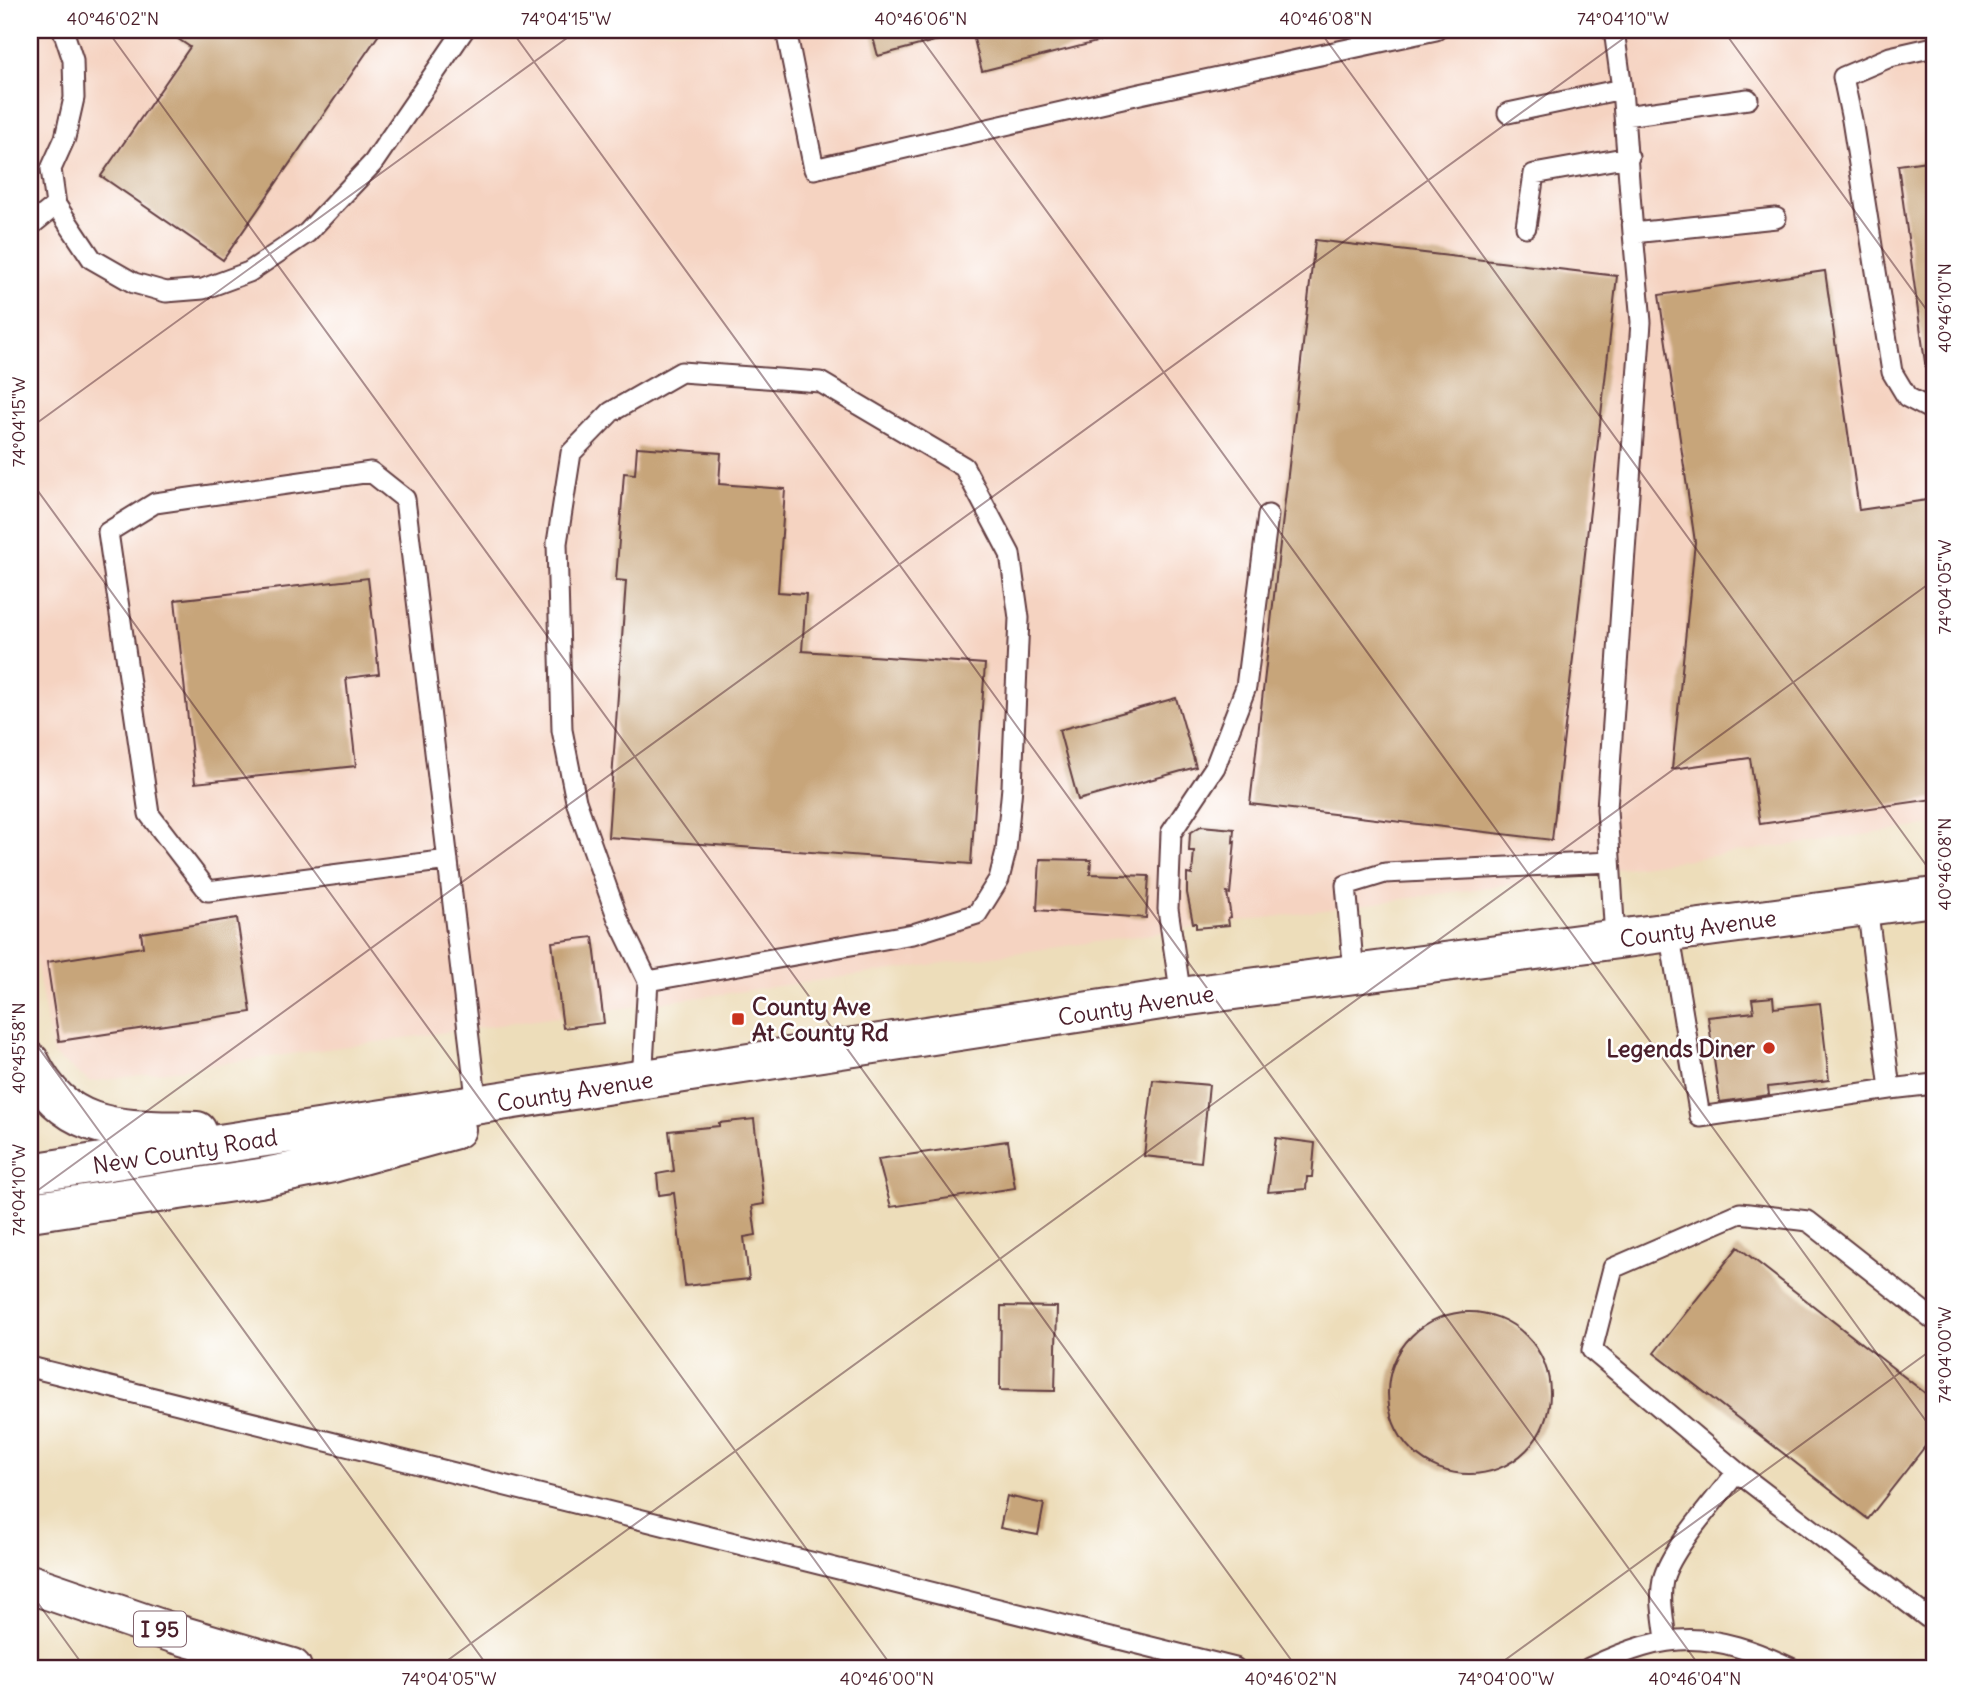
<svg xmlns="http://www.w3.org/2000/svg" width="1964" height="1698" viewBox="0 0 1964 1698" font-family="Delius,sans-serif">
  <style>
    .built { fill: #f5d3c1 }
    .building { fill: #c7a57a }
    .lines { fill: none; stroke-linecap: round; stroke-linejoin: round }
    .service-casing { stroke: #623c40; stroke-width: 23 }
    .secondary-casing { stroke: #623c40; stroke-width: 42 }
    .motorway-casing { stroke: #623c40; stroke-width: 42 }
    .service { stroke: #fff; stroke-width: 19 }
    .secondary { stroke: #fff; stroke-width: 38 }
    .motorway { stroke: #fff; stroke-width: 38 }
    .ticks { fill: none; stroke: #4a1f2b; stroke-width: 2; stroke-opacity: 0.45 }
    .poi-dot { fill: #c8321e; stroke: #fff; stroke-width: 2.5 }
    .labels { text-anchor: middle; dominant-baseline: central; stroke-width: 5; stroke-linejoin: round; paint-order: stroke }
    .shield { fill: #fff; stroke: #80626b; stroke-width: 2 }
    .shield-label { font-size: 21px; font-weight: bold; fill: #4a1f2b }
    .street-label { font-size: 23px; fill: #4a1f2b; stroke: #fff }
    .poi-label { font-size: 23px; font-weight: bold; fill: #4a1f2b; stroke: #fff; text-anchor: start }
    .neatline { fill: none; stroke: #4a1f2b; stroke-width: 2.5 }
    .ticks-label { font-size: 18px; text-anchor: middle; fill: #4a1f2b }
  </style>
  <rect width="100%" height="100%" fill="#fff"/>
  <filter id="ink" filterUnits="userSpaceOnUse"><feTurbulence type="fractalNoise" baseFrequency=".0143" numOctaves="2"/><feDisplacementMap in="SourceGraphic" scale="14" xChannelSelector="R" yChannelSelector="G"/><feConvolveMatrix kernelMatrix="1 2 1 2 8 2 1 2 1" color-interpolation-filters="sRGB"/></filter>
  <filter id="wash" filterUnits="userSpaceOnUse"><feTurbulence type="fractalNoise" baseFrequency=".00686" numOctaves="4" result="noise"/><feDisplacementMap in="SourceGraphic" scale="28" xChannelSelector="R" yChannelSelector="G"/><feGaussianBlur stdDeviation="1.57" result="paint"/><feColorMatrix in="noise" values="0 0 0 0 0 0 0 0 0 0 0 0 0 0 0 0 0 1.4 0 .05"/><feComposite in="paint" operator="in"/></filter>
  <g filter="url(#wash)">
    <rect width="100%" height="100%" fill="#edddba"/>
    <path class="built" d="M30,30H1934V825L90,1082L53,1055L30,929Z"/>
    <g id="blocks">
      <path class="building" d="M165,30H382L223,260L101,176L190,47Z
        M871,30H1140V31L982,71L972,31L878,56Z
        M1934,160V399H1930L1898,165Z
        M1315,240L1617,276L1552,840L1250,804Z
        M1825,271L1859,510L1934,499V799L1760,824L1750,758L1672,769L1695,542L1659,295Z
        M637,447L721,453L719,484L785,489L778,592L806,594L802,651L985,664L971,864L608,837L626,581L616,580L624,473L635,474Z
        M368,578L379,674L346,678L356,766L195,783L175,600Z
        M1176,698L1196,767L1078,800L1059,730Z
        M1201,826L1234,829L1233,842L1235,841L1230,894L1227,893L1231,917L1228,918L1229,925L1196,928V923H1193L1187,893V874L1192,875L1194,851H1189L1190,833Z
        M1040,859L1091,860L1090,874L1149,876L1146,918L1037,910Z
        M237,918L251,1012L59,1041L47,962L143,947L141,933Z
        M593,937L604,1023L563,1028L552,942Z
        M1773,997L1774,1008L1820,1003L1829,1080L1768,1087L1769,1095L1720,1102L1708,1017L1754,1012L1752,999Z
        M1153,1080L1209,1085L1201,1162L1144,1156Z
        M754,1119L764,1204L752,1206L756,1235L744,1237L749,1279L685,1286L674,1193L659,1195L657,1174L674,1171L669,1131L719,1126V1123Z
        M1276,1138L1315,1143L1312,1177H1307L1306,1189L1268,1192Z
        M1008,1141L1015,1188L891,1207L878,1159Z
        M1738,1247L1934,1400V1435L1868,1519L1654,1353Z
        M1001,1306L1057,1307L1055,1391L1000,1390Z
        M1388 1393a81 81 0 1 1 162 0a81 81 0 1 1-162 0Z
        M1007,1496L1044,1504L1038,1535L1000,1528Z"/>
    </g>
  </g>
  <g filter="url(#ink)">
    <use href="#blocks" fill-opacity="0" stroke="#623c40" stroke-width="2"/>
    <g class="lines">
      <g class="service-casing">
        <path id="service" d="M63,30L73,60L74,98L65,138L51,169L56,205L92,259L134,283L166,292L203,289L249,272L307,233L373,163L464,30
          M786,30L814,169L1140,94L1436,30
          M1614,30L1622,89L1633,233
          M1934,47L1890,57L1843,77L1852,120L1892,372L1907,397L1934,411
          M1508,113L1622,89
          M1625,116L1748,99
          M30,226L56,205
          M1526,227L1534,174L1629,157
          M448,860L208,891L149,814L108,532L155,503L371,472L405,499L477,1106
          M1669,931L1700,1117L1890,1089L1867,905
          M1615,939L1607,809L1641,322L1633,233L1776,218
          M1354,974L1346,885L1385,873L1610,862
          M1181,997L1168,909L1171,833L1215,767L1246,687L1268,515
          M642,1081L648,981L913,934L977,914L999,879L1006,851L1012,787L1019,618L1010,554L964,467L820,382L681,372L611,412L571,453L557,543L562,730L576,801L618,919L648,981
          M1890,1089L1934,1084
          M30,1367L1235,1668
          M1737,1472L1592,1350L1613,1268L1740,1213L1808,1221L1934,1320
          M1666,1640C1664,1621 1659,1598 1663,1580C1670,1550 1717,1498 1737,1472L1928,1618L1934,1609
          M1589,1668C1669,1630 1710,1630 1791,1668"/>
      </g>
      <g class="secondary-casing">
        <path id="secondary" d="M30,1062C66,1136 126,1129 197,1131
          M30,1173L1181,997L1934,897
          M30,1212L260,1178L329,1164L456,1129"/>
      </g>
      <g class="motorway-casing">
        <path id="motorway" d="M30,1584L173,1633L292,1668"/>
      </g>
      <use href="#service" class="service"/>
      <use href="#secondary" class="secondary"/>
      <use href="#motorway" class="motorway"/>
    </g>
  </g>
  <path class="ticks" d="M107,30L1297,1668M511,30L1701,1668M915,30L1934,1432M1319,30L1934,876M1723,30L1934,320M30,428L578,30M30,480L893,1668M30,1036L489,1668M30,1196L1635,30M30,1592L85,1668M437,1668L1934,580M1494,1668L1934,1348"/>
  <g class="poi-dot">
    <rect x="731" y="1012" width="14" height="14" rx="3.5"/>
    <circle cx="1769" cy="1048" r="7"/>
  </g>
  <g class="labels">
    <rect class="shield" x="134" y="1611.5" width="52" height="35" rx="5"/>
    <g class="shield-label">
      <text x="160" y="1629">I 95</text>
    </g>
    <g class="street-label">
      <text transform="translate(1698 928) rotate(-8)">County Avenue</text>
      <text transform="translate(1136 1005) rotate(-9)">County Avenue</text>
      <text transform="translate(575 1091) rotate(-9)">County Avenue</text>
      <text transform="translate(185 1151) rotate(-9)">New County Road</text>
    </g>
    <g class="poi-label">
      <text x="752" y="1006">County Ave<tspan x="752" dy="26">At County Rd</tspan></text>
      <text x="1755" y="1048" text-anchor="end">Legends Diner</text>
    </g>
  </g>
  <rect width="1964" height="1698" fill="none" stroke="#fff" stroke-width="77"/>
  <rect x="38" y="38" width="1888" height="1622" class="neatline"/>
  <g class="ticks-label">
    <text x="113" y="25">40°46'02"N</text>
    <text x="566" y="25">74°04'15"W</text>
    <text x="921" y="25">40°46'06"N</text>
    <text x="1326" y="25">40°46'08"N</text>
    <text x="1623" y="25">74°04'10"W</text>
    <text transform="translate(1945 308) rotate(-90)" y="6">40°46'10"N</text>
    <text transform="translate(19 422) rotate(-90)" y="6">74°04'15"W</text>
    <text transform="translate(1945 587) rotate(-90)" y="6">74°04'05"W</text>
    <text transform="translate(1945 864) rotate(-90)" y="6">40°46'08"N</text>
    <text transform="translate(19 1048) rotate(-90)" y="6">40°45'58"N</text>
    <text transform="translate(19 1190) rotate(-90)" y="6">74°04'10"W</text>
    <text transform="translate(1945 1355) rotate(-90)" y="6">74°04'00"W</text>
    <text x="449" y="1685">74°04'05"W</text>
    <text x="887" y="1685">40°46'00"N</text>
    <text x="1291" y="1685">40°46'02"N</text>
    <text x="1506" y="1685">74°04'00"W</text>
    <text x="1695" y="1685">40°46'04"N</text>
  </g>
</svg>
